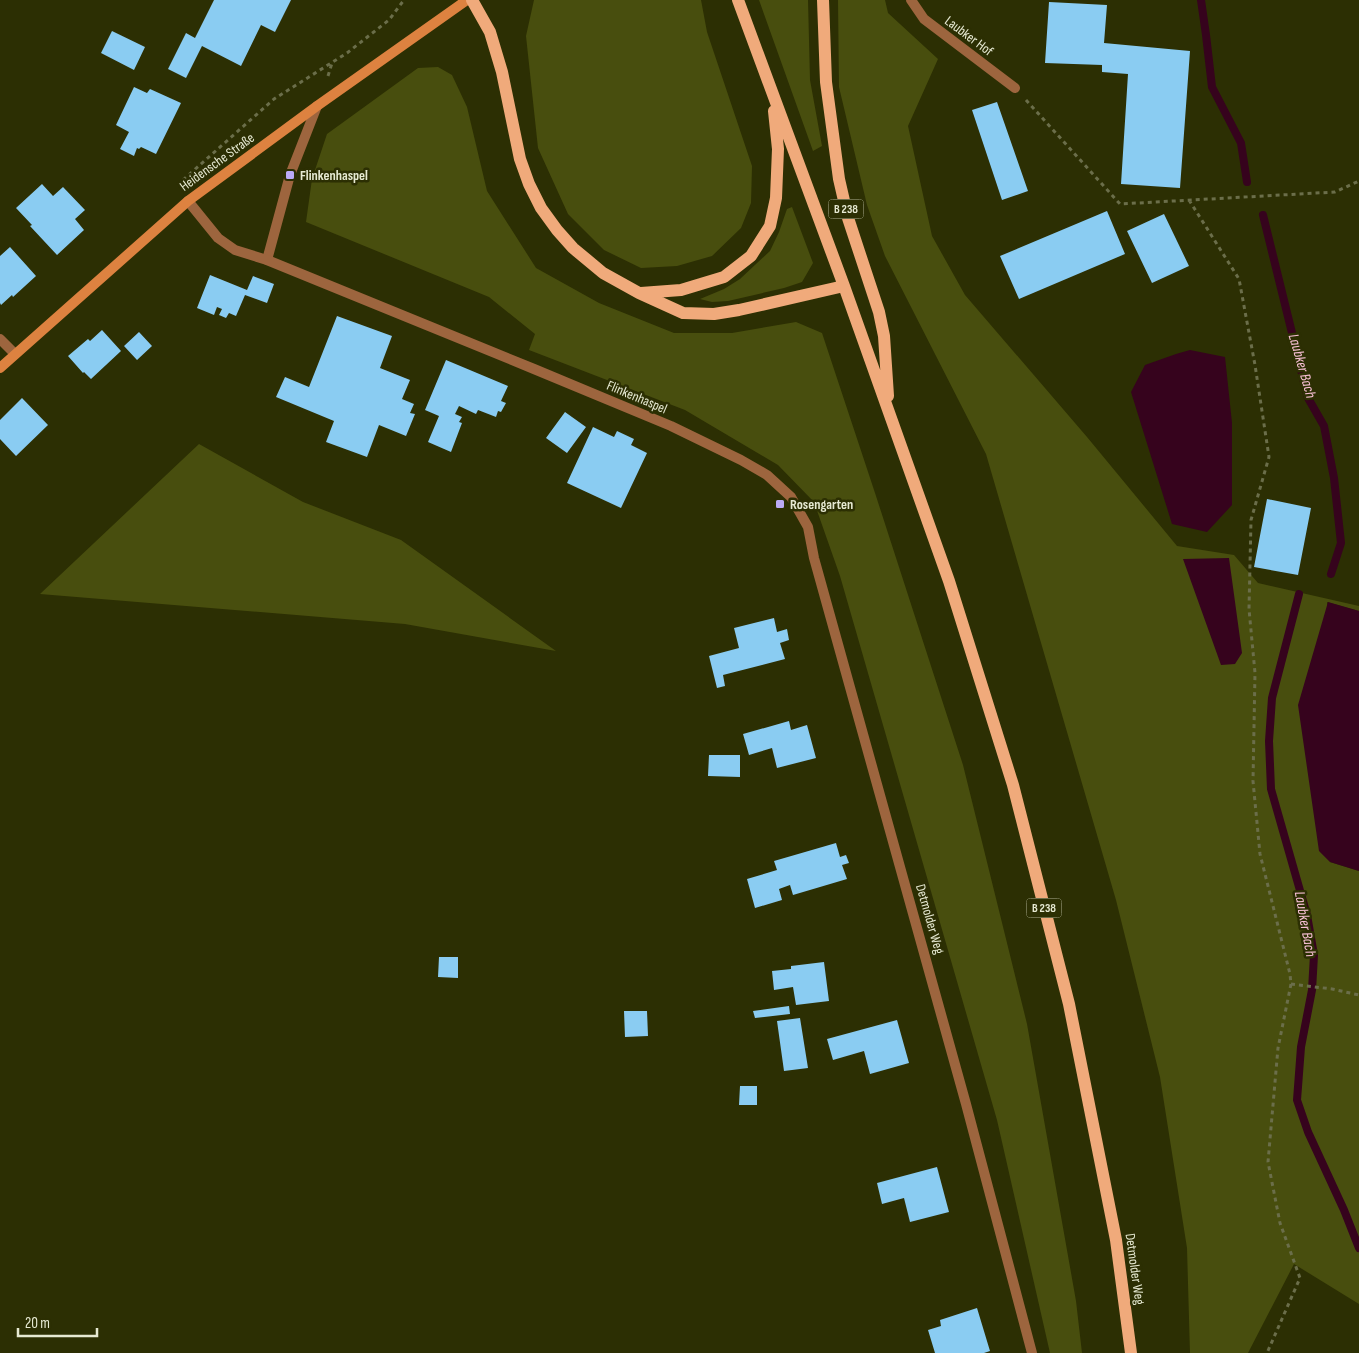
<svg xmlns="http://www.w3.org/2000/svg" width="1359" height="1353" viewBox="0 0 1359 1353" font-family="'Sofia Sans Condensed',sans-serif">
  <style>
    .green { fill: #484e0e }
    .water { fill: #36031d }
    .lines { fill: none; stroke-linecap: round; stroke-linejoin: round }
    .stream { stroke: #36031d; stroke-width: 8 }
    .building { fill: #8accf2 }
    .path { stroke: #6b6e4a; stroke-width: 3; stroke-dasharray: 4 4; stroke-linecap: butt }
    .lane { stroke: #9d653e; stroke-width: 10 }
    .street { stroke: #9d653e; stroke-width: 10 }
    .secondary { stroke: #dd8240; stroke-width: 10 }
    .primary { stroke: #f0aa7b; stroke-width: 12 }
    .poi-dot { fill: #bbaaf6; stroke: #2c2f03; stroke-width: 2 }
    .labels { text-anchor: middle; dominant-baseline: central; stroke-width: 5; stroke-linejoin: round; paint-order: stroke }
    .shield { fill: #2c2f03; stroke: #aeb194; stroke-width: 1 }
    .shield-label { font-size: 12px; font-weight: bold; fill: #e6e9d2 }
    .street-label { font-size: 14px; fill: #e6e9d2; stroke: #2c2f03 }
    .poi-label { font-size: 14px; font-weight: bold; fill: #e6e9d2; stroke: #2c2f03; text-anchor: start }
    .water-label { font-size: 15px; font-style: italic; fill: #f8c0d5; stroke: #2c2f03 }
  </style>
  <rect width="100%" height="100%" fill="#2c2f03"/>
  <path class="green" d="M534,0H701L707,32L752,166L751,203L741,228L712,256L677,266L641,268L604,250L568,214L538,148L526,36Z
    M759,0H808L810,80L822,146L813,151Z
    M838,0H885L888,13L938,59L908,126L932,236L965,295L1087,437L1177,546L1234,555L1258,583L1359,606V611L1327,602L1330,862L1359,871V1304L1294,1264L1248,1353H1190L1187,1248L1160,1077L1116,900L986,454L885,256L867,205L839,87Z
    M438,67L452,75L467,107L487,191L536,268L599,303L674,333H732L796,322L822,333L876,496L963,765L1027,1024L1076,1301L1082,1353H1050L997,1120L840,576L814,502L778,465L685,410L529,350L535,334L489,297L306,222L312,179L327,134L418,68Z
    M792,207L813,263L802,282L784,288L728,301L712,302L700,299L724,289L740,279L770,251L779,232L787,209Z
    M199,444L303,502L401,540L556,651L405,624L40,594Z"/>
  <path class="water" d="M1190,350L1225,357L1232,423V505L1207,532L1172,524L1131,392L1145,365L1176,354Z
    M1229,558L1242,653L1235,664L1221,665L1183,559Z
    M1328,602L1359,611V871L1330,862L1319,851L1298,705Z"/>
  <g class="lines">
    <path class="stream" d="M1201,0L1206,35L1212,87L1241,143L1247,182
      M1263,215L1308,398L1324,426L1334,478L1341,543L1331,574
      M1299,594L1272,698L1269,741L1271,789L1307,915L1314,955L1312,990L1301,1047L1297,1100L1308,1132L1344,1210L1359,1248"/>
  </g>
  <path class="building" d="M214,0H291L275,32L261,25L241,66L202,46L186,78L168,69L186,33L195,38Z
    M1049,2L1107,5L1104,43L1190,51L1180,188L1121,184L1128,74L1102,72V65L1045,63Z
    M112,31L145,47L134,70L101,53Z
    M134,87L147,93L150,89L181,103L156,154L141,147L139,149L137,148L134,156L120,149L129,132L116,125Z
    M997,102L1028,191L1002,200L972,110Z
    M42,184L53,196L63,187L85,210L75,219L84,230L57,255L30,226L32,225L16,208Z
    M1107,211L1125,254L1019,299L1000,256Z
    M1164,214L1189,266L1152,283L1127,231Z
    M10,247L36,276L13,297L12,295L1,305L0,303V256Z
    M210,275L247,290L253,276L274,284L267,303L245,295L236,316L229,313L226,318L219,315L222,309L217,307L214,315L197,308Z
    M337,316L392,336L380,368L410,380L402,399L414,404L410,413L415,414L406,436L379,425L367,457L326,442L334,421L276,397L285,377L309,387Z
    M102,330L121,351L91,379L84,372L83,373L68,356L88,339L90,341Z
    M139,332L152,346L137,360L124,346Z
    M446,360L508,386L501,401L506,403L501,412L498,411L496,417L478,410L476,414L459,406L455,414L462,417L459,422L462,423L451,452L428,442L439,416L425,410Z
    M22,398L48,425L16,456L0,439V420Z
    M565,412L586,427L567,453L546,438Z
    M593,427L614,437L617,431L634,439L631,445L647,453L621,508L567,483Z
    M1267,499L1311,508L1298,575L1254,567Z
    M774,618L777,632L787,629L789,640L780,643L785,659L723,675L725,686L717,688L709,656L739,648L734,628Z
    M789,721L791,730L807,725L816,758L777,768L772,748L749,755L743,734Z
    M709,755H740V777L708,776Z
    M836,843L840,857L846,855L849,863L842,865L847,879L793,895L790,885L779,889L782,900L755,908L747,879L777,870L774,861Z
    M439,957H458V978L438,977Z
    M824,962L829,1001L796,1005L793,987L774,990L772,971L791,969V966Z
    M789,1006L790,1014L755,1018L753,1011Z
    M624,1011H647L648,1036L625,1037Z
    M800,1018L808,1068L784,1071L777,1021Z
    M897,1020L909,1063L870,1074L864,1051L833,1060L827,1039Z
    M740,1086H757V1105H739Z
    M937,1167L949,1212L910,1222L904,1198L882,1204L877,1183Z
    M977,1308L990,1351L984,1353H935L928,1330L941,1326L940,1320Z"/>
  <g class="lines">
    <path class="path" d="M328,76L332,63
      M1026,100L1120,204L1335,192L1359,181
      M183,180L274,99L347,53L389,20L404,0
      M1189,200L1239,279L1255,365L1269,457L1251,520L1249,609L1255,673L1253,781L1260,854L1290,974L1291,984L1278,1048L1268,1162L1280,1223L1300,1278L1267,1353
      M1291,984L1332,989L1359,995"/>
    <path class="lane" d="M267,260L290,175L317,106
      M0,339L15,354"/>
    <path class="street" d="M911,0L924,19L1015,88
      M188,201L218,238L235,250L267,260L534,369L671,426L741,460L767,475L791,497L808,527L814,558L966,1104L1032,1353"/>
    <path class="secondary" d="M0,368L188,201L317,106L467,0"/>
    <path class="primary" d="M472,0L490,32L502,72L520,159L529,184L541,208L557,230L573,248L603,273L639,293L683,313L714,314L739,310L844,286
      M738,0L844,286L949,581L1013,785L1069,1004L1116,1240L1131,1353
      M823,0L826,82L839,179L848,218L879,312L884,336L888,396
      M641,293L681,290L724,277L751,256L770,226L776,198L778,149L774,111"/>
  </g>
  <g class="poi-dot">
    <rect x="285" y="170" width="10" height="10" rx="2.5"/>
    <rect x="775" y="499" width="10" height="10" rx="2.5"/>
  </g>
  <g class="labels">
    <g class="shield">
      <rect x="828.5" y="199.5" width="35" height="19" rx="4"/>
      <rect x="1026.5" y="898.5" width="35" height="19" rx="4"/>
    </g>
    <g class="shield-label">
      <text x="846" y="209">B 238</text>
      <text x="1044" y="908">B 238</text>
    </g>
    <g class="street-label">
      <text transform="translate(969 36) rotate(37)">Laubker Hof</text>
      <text transform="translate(217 162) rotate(-36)">Heidensche Straße</text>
      <text transform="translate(637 397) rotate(23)">Flinkenhaspel</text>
      <text transform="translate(930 919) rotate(74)">Detmolder Weg</text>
      <text transform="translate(1135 1269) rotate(82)">Detmolder Weg</text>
    </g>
    <g class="poi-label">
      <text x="300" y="175">Flinkenhaspel</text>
      <text x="790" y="504">Rosengarten</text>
    </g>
    <g class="water-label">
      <text transform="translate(1302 366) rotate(74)">Laubker Bach</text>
      <text transform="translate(1305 924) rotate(80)">Laubker Bach</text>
    </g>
  </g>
  <path d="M18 1328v8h79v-8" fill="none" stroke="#e6e9d2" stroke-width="2.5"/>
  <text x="25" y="1328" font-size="15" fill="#e6e9d2" stroke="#2c2f03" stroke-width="4" paint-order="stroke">20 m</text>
</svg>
